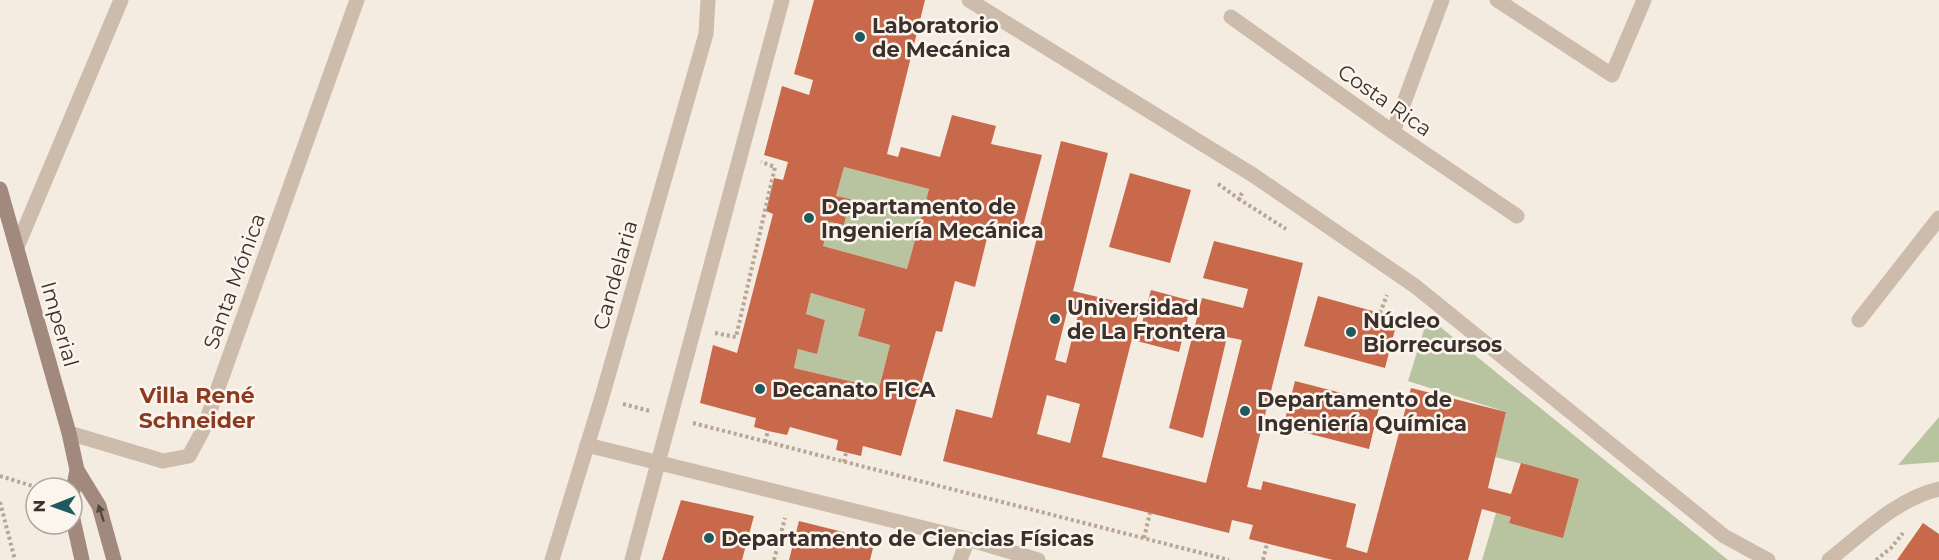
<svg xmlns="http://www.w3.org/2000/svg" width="1939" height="560" viewBox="0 0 1939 560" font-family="Montserrat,sans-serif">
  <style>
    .green { fill: #b8c4a0 }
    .building { fill: #c8694b; fill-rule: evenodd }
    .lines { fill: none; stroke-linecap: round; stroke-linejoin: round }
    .path { stroke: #b9a596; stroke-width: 4; stroke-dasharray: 3 3; stroke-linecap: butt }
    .service { stroke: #cdbbac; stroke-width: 15 }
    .minor { stroke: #cdbbac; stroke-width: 15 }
    .secondary { stroke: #a18a7d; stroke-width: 15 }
    .oneway { fill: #544640 }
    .poi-dot { fill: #1f5a5e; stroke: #fbf5ee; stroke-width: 2 }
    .labels { text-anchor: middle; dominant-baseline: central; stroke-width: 5; stroke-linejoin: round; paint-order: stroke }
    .poi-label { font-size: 21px; font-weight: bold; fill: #3b302b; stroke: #fbf5ee; text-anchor: start }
    .street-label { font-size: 21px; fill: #3b302b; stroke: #fbf5ee }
    .neighbourhood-label { font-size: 22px; font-weight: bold; fill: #8c3b22; stroke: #fbf5ee }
  </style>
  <rect width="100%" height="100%" fill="#f4ebe1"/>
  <path class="green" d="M844,167L929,189L907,269L823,246L830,222L844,225L850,200L836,196Z
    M811,293L865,309L858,336L890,345L879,388L794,368L798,349L817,353L825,320L806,314Z
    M1428,317L1728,560H1482L1496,513L1511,517L1509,523L1563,537L1579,479L1495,457L1506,412L1408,381Z
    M1939,417V462L1898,465Z"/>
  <path class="building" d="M814,0H925L887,154L898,157L901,147L940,157L952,115L996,126L991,144L1042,155L1022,230L991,222L975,287L955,281L942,332L936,331L901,456L863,446L861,456L836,450L838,440L790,427L787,435L768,431L754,427L756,418L700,403L713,345L737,353L773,214L766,211L774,178L783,180L788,162L764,155L782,86L809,95L813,80L794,74ZM844,167L929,189L907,269L823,246L830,222L844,225L850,199L836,196ZM811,293L865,309L858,336L890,345L879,388L794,368L798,349L817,354L825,320L806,314Z
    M1061,141L1108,153L1073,291L1140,307L1102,457L1206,483L1242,340L1227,337L1203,438L1169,428L1202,298L1243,308L1248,289L1203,278L1214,241L1303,263L1247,487L1261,490L1263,481L1356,504L1346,547L1367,553L1411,388L1506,412L1488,488L1511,494L1521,463L1579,479L1563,538L1509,523L1511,517L1482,509L1468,560H1333L1249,539L1253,525L1232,520L1229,533L943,461L956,409L992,418ZM1067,312L1078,315L1066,363L1055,360ZM1047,395L1080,404L1070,443L1037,434Z
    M1130,173L1191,190L1170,263L1109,247Z
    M1151,290L1192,301L1179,352L1137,341Z
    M1318,296L1398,318L1385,368L1304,346Z
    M1295,381L1380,403L1369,449L1283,427Z
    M681,500L754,516L742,560H662Z
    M799,521L875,540L870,560H789Z
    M1923,523L1939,534V560H1897Z"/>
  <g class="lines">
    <path class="path" d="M1218,184L1239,199
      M1242,193L1239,199L1286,229
      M1380,313L1387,295
      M715,333L736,337L775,167L761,162
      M623,404L650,411
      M693,423L1229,560
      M765,442L768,431
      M844,462L846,453
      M0,476L39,488
      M0,502L15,560
      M1144,538L1150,513
      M774,560L785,518
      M1263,560L1267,544
      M1876,560L1891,548L1903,533"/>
    <path class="service" d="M969,0L1253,175L1415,286L1724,536L1768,560
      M1859,320L1939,218
      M587,445L968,539L1038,560
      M632,560L782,0
      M960,560L968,539
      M1829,560C1862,534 1898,498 1939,489"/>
    <path class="minor" d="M1497,0L1612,75L1644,0
      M1231,17L1393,132L1517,216
      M1393,132L1442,0
      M17,247L121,0
      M69,433L163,461L189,456L203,430L357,0
      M552,560L602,397L706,34L708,0"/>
    <path class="secondary" d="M0,189L69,433L77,470L99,506L114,560
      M72,496L77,470
      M72,515L82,560"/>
  </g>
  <defs><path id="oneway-solid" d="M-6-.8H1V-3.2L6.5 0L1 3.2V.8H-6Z" transform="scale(1.5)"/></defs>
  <use class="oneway" href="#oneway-solid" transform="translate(101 513) rotate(-108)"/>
  <g class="poi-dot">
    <circle cx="860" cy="37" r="6"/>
    <circle cx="809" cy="218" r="6"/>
    <circle cx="1055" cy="319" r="6"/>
    <circle cx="1351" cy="332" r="6"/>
    <circle cx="760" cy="389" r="6"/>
    <circle cx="1245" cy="411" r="6"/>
    <circle cx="709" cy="538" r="6"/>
  </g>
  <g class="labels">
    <g class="poi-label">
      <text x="872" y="25">Laboratorio<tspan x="872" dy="24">de Mecánica</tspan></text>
      <text x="821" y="206">Departamento de<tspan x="821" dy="24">Ingeniería Mecánica</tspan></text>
      <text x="1067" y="307">Universidad<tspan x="1067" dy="24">de La Frontera</tspan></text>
      <text x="1363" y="320">Núcleo<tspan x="1363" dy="24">Biorrecursos</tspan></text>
      <text x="772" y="389">Decanato FICA</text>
      <text x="1257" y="399">Departamento de<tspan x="1257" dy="24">Ingeniería Química</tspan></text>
      <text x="721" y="538">Departamento de Ciencias Físicas</text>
    </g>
    <g class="street-label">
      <text transform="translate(1385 100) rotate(35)">Costa Rica</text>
      <text transform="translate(615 275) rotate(-74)">Candelaria</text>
      <text transform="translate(234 281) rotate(-70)">Santa Mónica</text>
      <text transform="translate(60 324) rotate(74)">Imperial</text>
    </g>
    <g class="neighbourhood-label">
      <text x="197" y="395">Villa René<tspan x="197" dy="25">Schneider</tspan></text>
    </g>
  </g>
  <g transform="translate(54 506) rotate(269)"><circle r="28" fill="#fbf5ee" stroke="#aea6a0" stroke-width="1.5"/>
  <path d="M0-4.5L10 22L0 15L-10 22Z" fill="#1f5a5e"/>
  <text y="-9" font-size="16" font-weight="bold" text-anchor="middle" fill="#3b302b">N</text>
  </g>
</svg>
